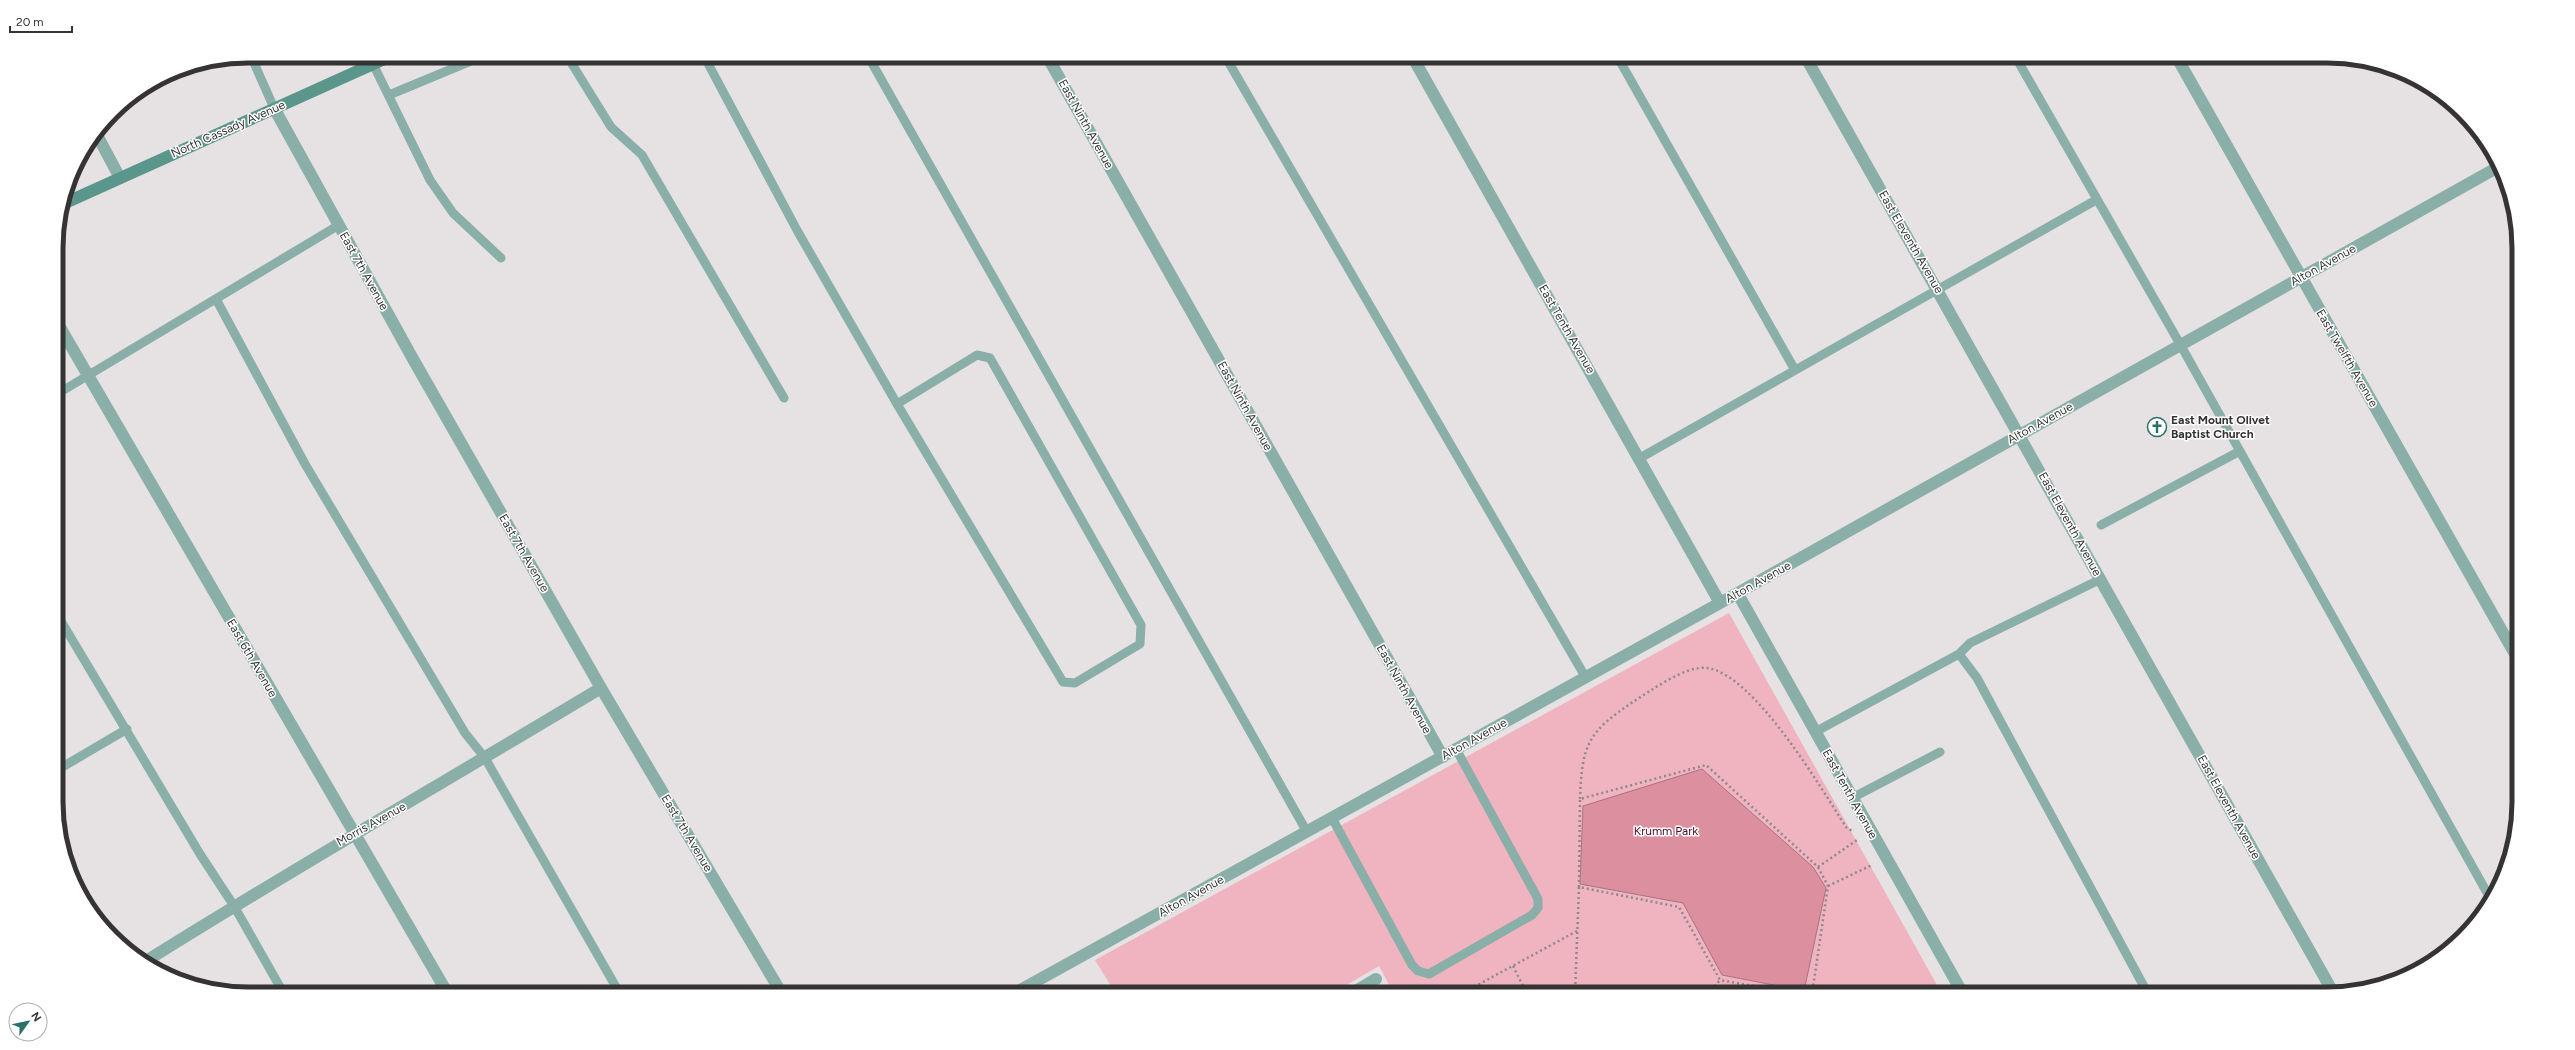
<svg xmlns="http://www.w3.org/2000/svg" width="2575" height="1050" viewBox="0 0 2575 1050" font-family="Figtree,sans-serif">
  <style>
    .green { fill: #f0b4c0 }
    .water { fill: #db8f9f; stroke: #a9737f }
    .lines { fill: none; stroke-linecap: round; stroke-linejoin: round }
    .path { stroke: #8d898a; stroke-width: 2.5; stroke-dasharray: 2 3; stroke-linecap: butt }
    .lane { stroke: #89afa8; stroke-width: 9 }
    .street { stroke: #89afa8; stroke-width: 12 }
    .secondary { stroke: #5a968b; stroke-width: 12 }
    .labels { text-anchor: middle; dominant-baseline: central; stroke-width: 3; stroke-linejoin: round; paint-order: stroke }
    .street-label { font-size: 12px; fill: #353333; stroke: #fff }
    .poi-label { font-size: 12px; font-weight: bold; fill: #353333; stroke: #fff; text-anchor: start }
    .park-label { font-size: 12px; fill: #4e0a22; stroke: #fff }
    .rim { fill: none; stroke: #353333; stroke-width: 5 }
  </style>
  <rect width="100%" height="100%" fill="#e6e1e2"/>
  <path class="green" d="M1729,613L1942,994H1394L1379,966L1331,994H1116L1095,960Z"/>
  <path class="water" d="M1702,769L1813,867L1826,888L1804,991L1722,975L1683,903L1580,884L1583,806Z"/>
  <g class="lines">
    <path class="path" d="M1580,799C1582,744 1588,732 1633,702C1650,691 1686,665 1707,668C1754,674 1821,788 1846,827L1852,831
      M1818,867L1857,840
      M1828,886L1872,865
      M1513,966L1527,994
      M1461,994L1577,931
      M1575,994L1579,887
      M1708,994L1720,980
      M1798,994L1720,980L1679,907L1579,887L1580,799L1706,765L1818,867L1828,886L1812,994"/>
    <path class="lane" d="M251,56L274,108
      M567,56L611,127L642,155L784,398
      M704,56L798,232L897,404L1063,682L1075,683L1140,644L1141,625L990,358L977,355L897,404
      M868,56L1307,832
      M1225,56L1586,678
      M1617,56L1795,370
      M2015,56L2180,344L2490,898
      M373,64L430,180L453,213L501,258
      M389,95L483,56
      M216,299L305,464L465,733L485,758L620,994
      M57,394L339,225
      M1640,458L2096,200
      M2101,525L2240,451
      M2101,579L1970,643L1959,654L1977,678L2148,994
      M58,616L200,854L234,906L284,994
      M1815,732L1959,654
      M59,769L127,729
      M1852,798L1940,752
      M1332,818L1412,965L1418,971L1429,974L1532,915L1538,908V899L1456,749"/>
    <path class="street" d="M1047,56L1443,757
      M1412,56L1720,603
      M1805,56L2334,994
      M2176,56L2519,661
      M274,108L413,359L601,688L782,994
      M97,135L120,178
      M57,322L448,994
      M1738,594L1963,994
      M143,963C294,868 448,780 601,688
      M1013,994L1720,603L2500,166
      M1351,994L1376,979"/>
    <path class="secondary" d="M65,203L391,56"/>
  </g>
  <defs>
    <g id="church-ring" transform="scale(1)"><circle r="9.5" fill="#fff" stroke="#2a7166" stroke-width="1.5"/><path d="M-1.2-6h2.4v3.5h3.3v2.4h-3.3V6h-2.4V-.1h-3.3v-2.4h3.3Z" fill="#2a7166"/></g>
  </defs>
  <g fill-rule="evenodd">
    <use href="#church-ring" x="2157" y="427"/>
  </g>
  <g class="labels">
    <g class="street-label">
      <text transform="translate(1086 124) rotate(61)">East Ninth Avenue</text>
      <text transform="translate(228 129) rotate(-24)">North Cassady Avenue</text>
      <text transform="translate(1911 242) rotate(60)">East Eleventh Avenue</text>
      <text transform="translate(2323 265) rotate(-29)">Alton Avenue</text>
      <text transform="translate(364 271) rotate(61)">East 7th Avenue</text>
      <text transform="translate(1567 329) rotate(60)">East Tenth Avenue</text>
      <text transform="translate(2347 358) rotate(60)">East Twelfth Avenue</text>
      <text transform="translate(1245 406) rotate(61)">East Ninth Avenue</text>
      <text transform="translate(2040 423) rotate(-29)">Alton Avenue</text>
      <text transform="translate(2070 524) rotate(61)">East Eleventh Avenue</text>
      <text transform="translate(524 553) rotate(60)">East 7th Avenue</text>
      <text transform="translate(1758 582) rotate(-29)">Alton Avenue</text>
      <text transform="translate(252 658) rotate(60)">East 6th Avenue</text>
      <text transform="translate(1404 689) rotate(61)">East Ninth Avenue</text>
      <text transform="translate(1474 739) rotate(-29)">Alton Avenue</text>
      <text transform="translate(1850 794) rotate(61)">East Tenth Avenue</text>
      <text transform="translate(2229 807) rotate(61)">East Eleventh Avenue</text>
      <text transform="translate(371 824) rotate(-29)">Morris Avenue</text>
      <text transform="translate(687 833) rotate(59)">East 7th Avenue</text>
      <text transform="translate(1191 896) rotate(-29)">Alton Avenue</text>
    </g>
    <g class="poi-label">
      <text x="2171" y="420">East Mount Olivet<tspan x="2171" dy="14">Baptist Church</tspan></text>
    </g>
    <g class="park-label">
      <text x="1666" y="831">Krumm Park</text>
    </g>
  </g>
  <path d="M0 0H2575V1050H0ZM248 63H2327A185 185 0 0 1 2512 248V802A185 185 0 0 1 2327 987H248A185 185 0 0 1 63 802V248A185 185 0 0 1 248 63Z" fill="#fff" fill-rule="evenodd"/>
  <path class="rim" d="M248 63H2327A185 185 0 0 1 2512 248V802A185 185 0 0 1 2327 987H248A185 185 0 0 1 63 802V248A185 185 0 0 1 248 63Z"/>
  <g transform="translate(28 1022) rotate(57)"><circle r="19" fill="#ffffff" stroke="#aeadad"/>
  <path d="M0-3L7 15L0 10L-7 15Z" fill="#2a7166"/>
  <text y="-6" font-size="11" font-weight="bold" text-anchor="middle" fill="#353333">N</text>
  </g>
  <path d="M10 26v6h62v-6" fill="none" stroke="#353333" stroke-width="2"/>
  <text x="16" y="26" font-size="12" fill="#353333" stroke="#ffffff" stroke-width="3" paint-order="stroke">20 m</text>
</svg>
